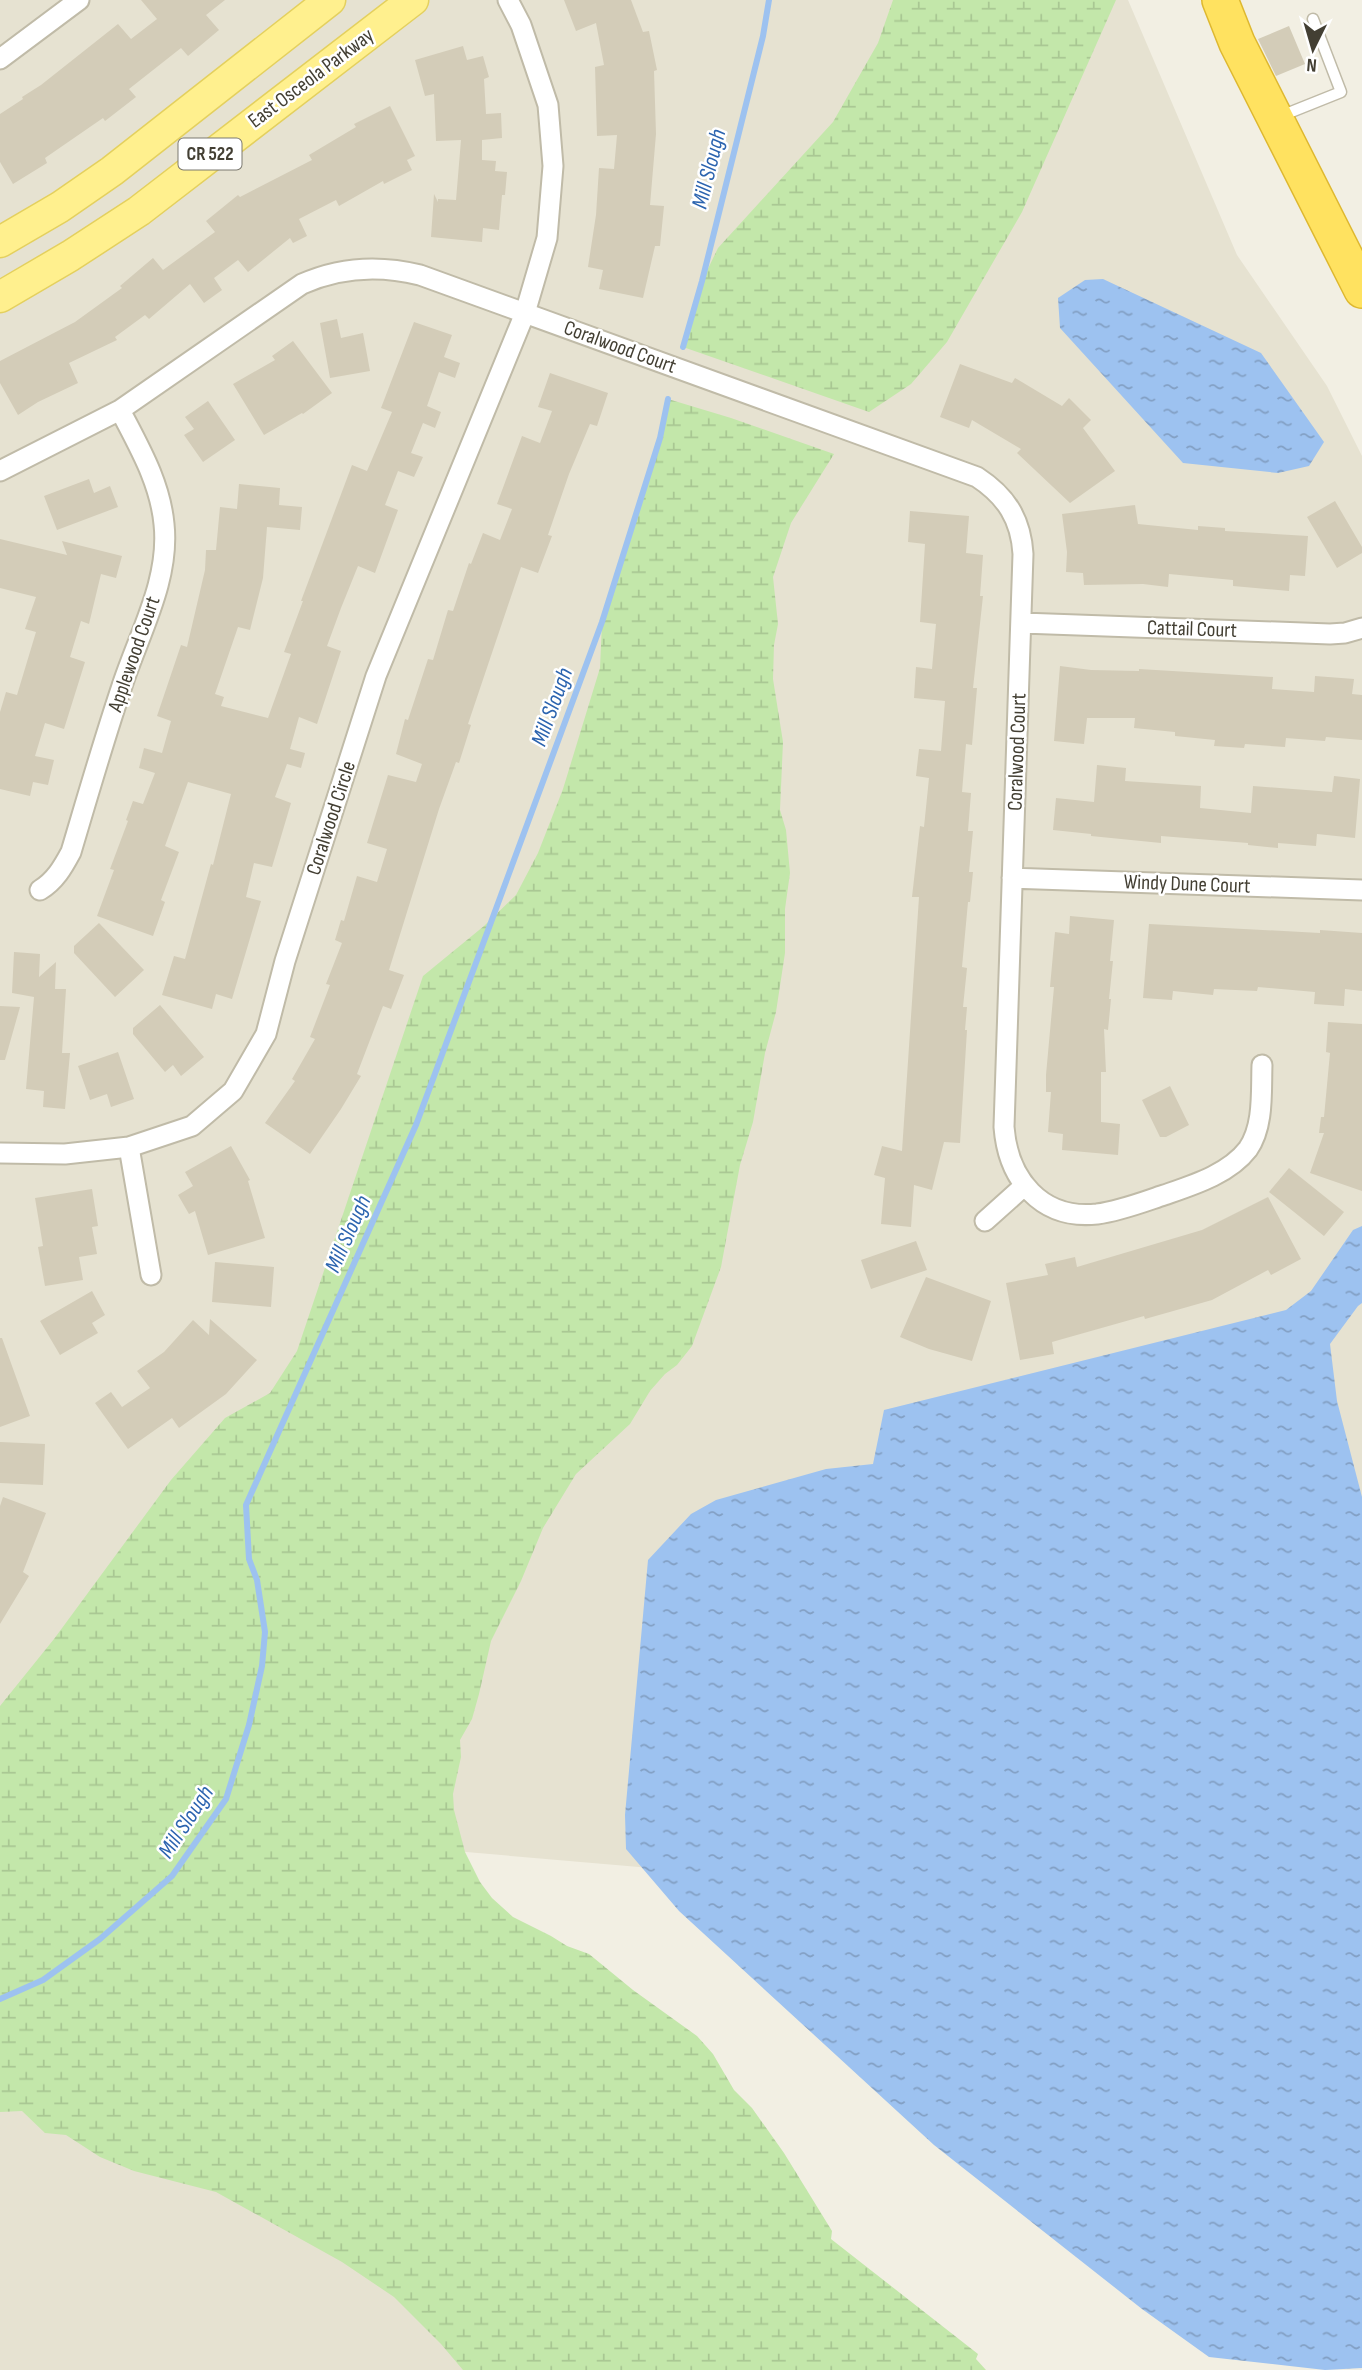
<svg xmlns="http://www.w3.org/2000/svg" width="1362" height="2370" viewBox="0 0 1362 2370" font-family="'Sofia Sans Condensed',sans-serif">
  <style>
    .residential { fill: #e6e2d1 }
    .wetland { fill: url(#wetland-marsh) }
    .water { fill: url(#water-ripples) }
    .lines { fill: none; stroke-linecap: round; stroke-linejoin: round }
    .stream { stroke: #9dc2f0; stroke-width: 6 }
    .building { fill: #d3ccb8 }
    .lane-casing { stroke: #c0bba8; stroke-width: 13 }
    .street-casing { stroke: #c0bba8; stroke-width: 23 }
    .primary-casing { stroke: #e4d05e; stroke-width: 33 }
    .highway-casing { stroke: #deb830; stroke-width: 38 }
    .lane { stroke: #fff; stroke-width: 10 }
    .street { stroke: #fff; stroke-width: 19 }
    .primary { stroke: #fff08e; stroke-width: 30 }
    .highway { stroke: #ffe260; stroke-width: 35 }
    .labels { text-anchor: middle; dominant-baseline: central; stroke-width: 5; stroke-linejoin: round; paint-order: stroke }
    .shield { fill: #fff; stroke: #7b7970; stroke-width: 2 }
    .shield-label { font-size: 19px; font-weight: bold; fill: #433f33 }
    .street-label { font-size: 21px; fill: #433f33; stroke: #fff }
    .water-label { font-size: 23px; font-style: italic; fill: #2c64af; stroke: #fff }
  </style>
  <defs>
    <pattern id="wetland-marsh" width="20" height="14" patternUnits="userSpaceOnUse" patternTransform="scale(1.75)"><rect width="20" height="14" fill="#c3e7aa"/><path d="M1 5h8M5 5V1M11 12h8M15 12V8" fill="none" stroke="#a9c793"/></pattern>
    <pattern id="water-ripples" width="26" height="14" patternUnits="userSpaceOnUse" patternTransform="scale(1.75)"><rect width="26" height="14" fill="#9dc2f0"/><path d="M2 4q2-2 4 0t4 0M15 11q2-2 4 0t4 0" fill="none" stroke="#829fc3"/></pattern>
  </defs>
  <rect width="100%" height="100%" fill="#f2efe3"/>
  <path class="residential" d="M0,0H1128L1237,255L1327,386L1362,456V1929L0,1812Z
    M0,1910L567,2370H0Z"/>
  <path class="wetland" d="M893,0H1116L1022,212L947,342L911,384L869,412L683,347L702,281L718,248L833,122L878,43Z
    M668,399L731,418L834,454L791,523L773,577L778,624L774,645L773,679L783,742L780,810L786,830L790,873L785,909V953L776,1012L765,1053L753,1122L740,1165L721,1267L692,1346L677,1365L665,1374L650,1391L630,1424L576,1474L543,1528L521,1581L491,1641L479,1694L472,1719L460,1740L461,1757L453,1794L454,1810L465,1852L480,1882L492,1898L513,1917L551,1936L567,1946L589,1954L633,1990L697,2036L713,2054L734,2090L752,2108L784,2153L832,2231L831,2239L978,2354L976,2359L986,2370H463L441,2344L394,2297L342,2262L216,2192L134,2171L100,2157L66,2135L45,2133L22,2111L0,2112V1706L54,1639L171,1480L225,1418L270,1393L297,1351L423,976L484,926L516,895L538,853L563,789L600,668L602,622L660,438Z"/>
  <path class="water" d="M1103,279L1261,353L1324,442L1309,466L1278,473L1183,463L1060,328L1058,298L1085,280Z
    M1362,1226V1303L1358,1306L1330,1344L1337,1401L1362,1497V2368L1325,2370L1209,2357L1142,2309L934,2145L679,1911L626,1849L625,1815L648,1560L691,1514L716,1500L826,1469L873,1464L884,1410L1286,1310L1311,1291L1353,1230Z"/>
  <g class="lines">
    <path class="stream" d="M683,347L702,281L763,36L769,0
      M0,1999L43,1980L100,1939L172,1876L226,1799L249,1725L262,1666L265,1632L257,1580L249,1559L246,1505L416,1125L602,622L660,438L668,399"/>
  </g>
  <path class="building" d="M141,0H225L206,15L219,30L188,56L181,48L129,89L136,97L105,121L103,118L45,158L47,163L13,184L0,162V114L23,99L22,97L41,85L118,24L131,39L157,19Z
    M564,0H631L643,32L649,31L657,70L654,71L656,134L650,205L664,206L660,246H655L643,298L599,289L603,270L588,267L596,215L599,168L614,169L617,135L597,136L595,67L604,65L596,23L576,31Z
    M1289,26L1305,64L1276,76L1258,39Z
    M463,46L467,60L483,56L489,77L484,79L486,114L501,113L502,138L482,140V160L496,161L495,171L507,172L505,195H502L499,230L483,228L482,242L431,237L434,194L438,202V199L456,200L461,140L436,141L434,94L425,96L415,60Z
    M390,106L415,156L407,160L412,170L384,184L383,181L339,206L336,200L299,219L307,236L293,243L290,238L248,272L238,260L214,278L222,290L204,303L190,284L149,319L145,315L115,337L117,340L69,363L78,383L38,402L18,415L0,383V361L75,322L122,288L120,286L153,258L163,270L215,232L206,221L238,195L240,197L312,160L309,155L356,127L354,124Z
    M337,319L341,338L363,333L370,371L330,378L320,323Z
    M414,322L452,335L444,357L460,363L455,378L439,372L427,406L441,412L435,428L423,423L411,453L423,457L414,477L398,471L385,505L398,510L375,573L358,566L341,608L327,646L341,651L317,724L299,717L290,749L305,753L301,768L287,764L275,797L291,803L272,867L254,863L246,897L261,901L232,999L216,994L212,1009L162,995L174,956L185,959L211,864L213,865L231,794L188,782L165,846L179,852L161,900L165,902L153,936L97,916L114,870L110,869L128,821L126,820L133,801L143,804L155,773L139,768L144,748L162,753L171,721L157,716L181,645L187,647L205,570L206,550H216L220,507L237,509L239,484L280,488L279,505L302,507L300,530L267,527L263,578L250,630L238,627L215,694L224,697L221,706L268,718L291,654L284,652L303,601H301L352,465L367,471L392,412L381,408Z
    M293,341L332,393L303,414L302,413L264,435L233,384L275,360L272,356Z
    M960,364L1012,383L1015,378L1062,406L1069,398L1091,420L1083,428L1115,471L1070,503L1017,453L1021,449L972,420L969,428L940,417Z
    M550,373L608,393L597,426L590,424L569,474L548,535L552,536L538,573L521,567L468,724L471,725L459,763L456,762L439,809L389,970L404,975L391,1009L383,1006L357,1074L361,1076L341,1109L310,1154L265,1123L295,1081L292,1079L315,1039L310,1037L330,985L326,984L342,943L335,940L341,920L344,921L357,876L377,882L387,849L367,843L388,775L416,782L422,764L396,754L405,719L408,720L428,659L433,660L448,610L453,611L469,563L471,564L483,533L500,540L512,509L497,504L522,436L540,443L552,411L538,407Z
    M208,401L235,440L203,462L184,435L194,429L185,417Z
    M89,479L94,493L110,486L118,507L57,530L44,496Z
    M1335,501L1362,547V553L1337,568L1307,517Z
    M1135,505L1138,524L1198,530V526L1225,528V531L1308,536L1305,576L1290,575L1289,591L1233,586V580L1169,574L1168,587L1143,584L1084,585L1083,573L1066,572L1067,552L1062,514Z
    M910,511L969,516L966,553L983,555L980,596H983L973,688H977L972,745L966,744L962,792L971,793L968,831H973L969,872H973L970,902H968L962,967L967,968L963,1007H967L965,1030H967L960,1143L944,1142L932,1190L914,1185L911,1227L881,1224L885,1178L874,1175L882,1146L902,1151L919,897H912L920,826L924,827L929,778L916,776L919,749L941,751L945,701L914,698L916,667L932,669L936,624L920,622L925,544L908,542Z
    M0,539L67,555L62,541L122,556L116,578L101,574L89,624L81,621L70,657L85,662L64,729L45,723L35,756L54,760L48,785L33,782L30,796L0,789V712L6,692L17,695L36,632L25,629L36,597L0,588Z
    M1060,666L1091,670L1139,671V669L1273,677L1272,689L1314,692L1315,676L1354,679L1352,694L1362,695V740L1326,737L1325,741L1286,738L1285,747L1245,744L1244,748L1214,746L1215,740L1175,736V732L1134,728L1135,718H1087L1084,744L1054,741Z
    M1097,765L1126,768L1125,781L1201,786L1200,808L1251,813L1253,786L1332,792L1334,776L1360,779L1355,838L1317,834L1316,846L1278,843V848L1248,845V843L1161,836V843L1091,836V834L1053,830L1056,798L1094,802Z
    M1070,916L1114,920L1110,961H1113L1109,999H1111L1108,1030L1104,1029L1106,1072H1101V1122L1120,1124L1118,1155L1062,1150L1063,1134L1048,1132L1051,1092H1046V1075L1054,987H1050L1055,932L1069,934Z
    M99,923L144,970L115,997L74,953V946Z
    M1149,924L1320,933V930L1362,933V991L1345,989L1344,1006L1314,1004L1315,992L1258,987L1257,991L1214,989L1213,995L1173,991L1172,1000L1143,998Z
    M14,952L40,954L39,977L56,962L55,989H66L62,1053H70L65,1109L43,1107L44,1091L26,1089L34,997L12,993Z
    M160,1005L204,1057L181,1076L173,1065L165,1072L133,1034V1028Z
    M0,1006L20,1007L5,1060H0Z
    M1328,1022L1362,1024V1191L1310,1173L1324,1133H1319L1321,1117H1324L1330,1053L1326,1052Z
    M118,1052L134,1099L111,1107L107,1094L90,1100L78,1066Z
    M1170,1086L1189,1125L1166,1137H1160L1142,1100Z
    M231,1146L250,1180L248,1181L265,1238L208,1255L195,1211L189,1214L178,1195L193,1186L185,1172Z
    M1289,1168L1344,1212L1324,1236L1269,1192Z
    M92,1189L98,1226L92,1227L97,1254L79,1257L83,1280L45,1286L38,1247L43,1246L35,1198Z
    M1268,1197L1301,1259L1271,1275L1268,1270L1212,1300L1145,1319L1144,1316L1052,1342L1054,1354L1020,1360L1006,1283L1048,1275L1045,1264L1075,1257L1077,1267L1202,1230Z
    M916,1241L927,1270L871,1289L861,1260Z
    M215,1262L274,1267L271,1307L212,1302Z
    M926,1277L991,1301L972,1361L929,1349L900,1337Z
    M92,1291L105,1315L92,1323L98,1333L60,1355L40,1321Z
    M210,1319L257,1360L226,1394L179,1428L172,1418L128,1449L95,1403L111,1392L122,1407L150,1388L137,1371L164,1352L193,1320L209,1335Z
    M0,1338H2L30,1416L0,1427Z
    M0,1442L45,1444L43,1485L0,1483Z
    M3,1497L46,1513L23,1572L29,1576L0,1624V1506Z"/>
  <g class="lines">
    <g class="lane-casing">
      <path id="lane" d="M1281,116L1341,92L1313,19"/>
    </g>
    <g class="street-casing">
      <path id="street" d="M0,59L79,0
        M0,471L120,410L302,284C340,267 380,265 420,275L977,477C1006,496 1021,519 1023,554L1004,1127C1008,1179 1041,1220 1097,1214C1120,1211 1143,1202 1164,1195C1193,1185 1229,1174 1248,1149C1264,1126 1261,1092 1262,1065
        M1022,623L1330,634L1345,633L1362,628
        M1012,878L1362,890
        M40,890C55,881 63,867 71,852C88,795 104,739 123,683C140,632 170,579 164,524C160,482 139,447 120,410
        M129,1147L151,1275
        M0,1153L65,1154L129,1147L192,1126L233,1091L266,1034L285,961L376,676L525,313L547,238L553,166L548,105L521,25L508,0
        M985,1221L1024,1186"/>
    </g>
    <g class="primary-casing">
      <path id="primary" d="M0,242L60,207L112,171L330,0
        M0,297L70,256L139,211L413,0"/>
    </g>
    <g class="highway-casing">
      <path id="highway" d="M1220,0L1237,43L1362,290"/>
    </g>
    <use href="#lane" class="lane"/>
    <use href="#street" class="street"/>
    <use href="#primary" class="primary"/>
    <use href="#highway" class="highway"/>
  </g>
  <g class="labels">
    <rect class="shield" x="178.5" y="138.5" width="63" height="31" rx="5"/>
    <g class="shield-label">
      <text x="210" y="154">CR 522</text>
    </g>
    <g class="street-label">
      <text transform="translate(311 78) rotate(-37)">East Osceola Parkway</text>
      <text transform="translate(620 347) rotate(20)">Coralwood Court</text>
      <text transform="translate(1192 629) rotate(2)">Cattail Court</text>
      <text transform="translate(134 654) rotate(-71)">Applewood Court</text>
      <text transform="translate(1017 752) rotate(-88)">Coralwood Court</text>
      <text transform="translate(331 818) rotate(-72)">Coralwood Circle</text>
      <text transform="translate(1187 884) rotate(2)">Windy Dune Court</text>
    </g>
    <g class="water-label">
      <text transform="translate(709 169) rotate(-76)">Mill Slough</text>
      <text transform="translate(552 707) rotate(-70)">Mill Slough</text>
      <text transform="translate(348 1234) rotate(-66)">Mill Slough</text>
      <text transform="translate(186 1822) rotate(-57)">Mill Slough</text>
    </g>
  </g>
  <g transform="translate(1313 49) rotate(185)" stroke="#ffffff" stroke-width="5" paint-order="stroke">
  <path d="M0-5L12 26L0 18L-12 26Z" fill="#433f33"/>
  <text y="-10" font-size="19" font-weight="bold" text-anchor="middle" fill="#433f33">N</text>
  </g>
</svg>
